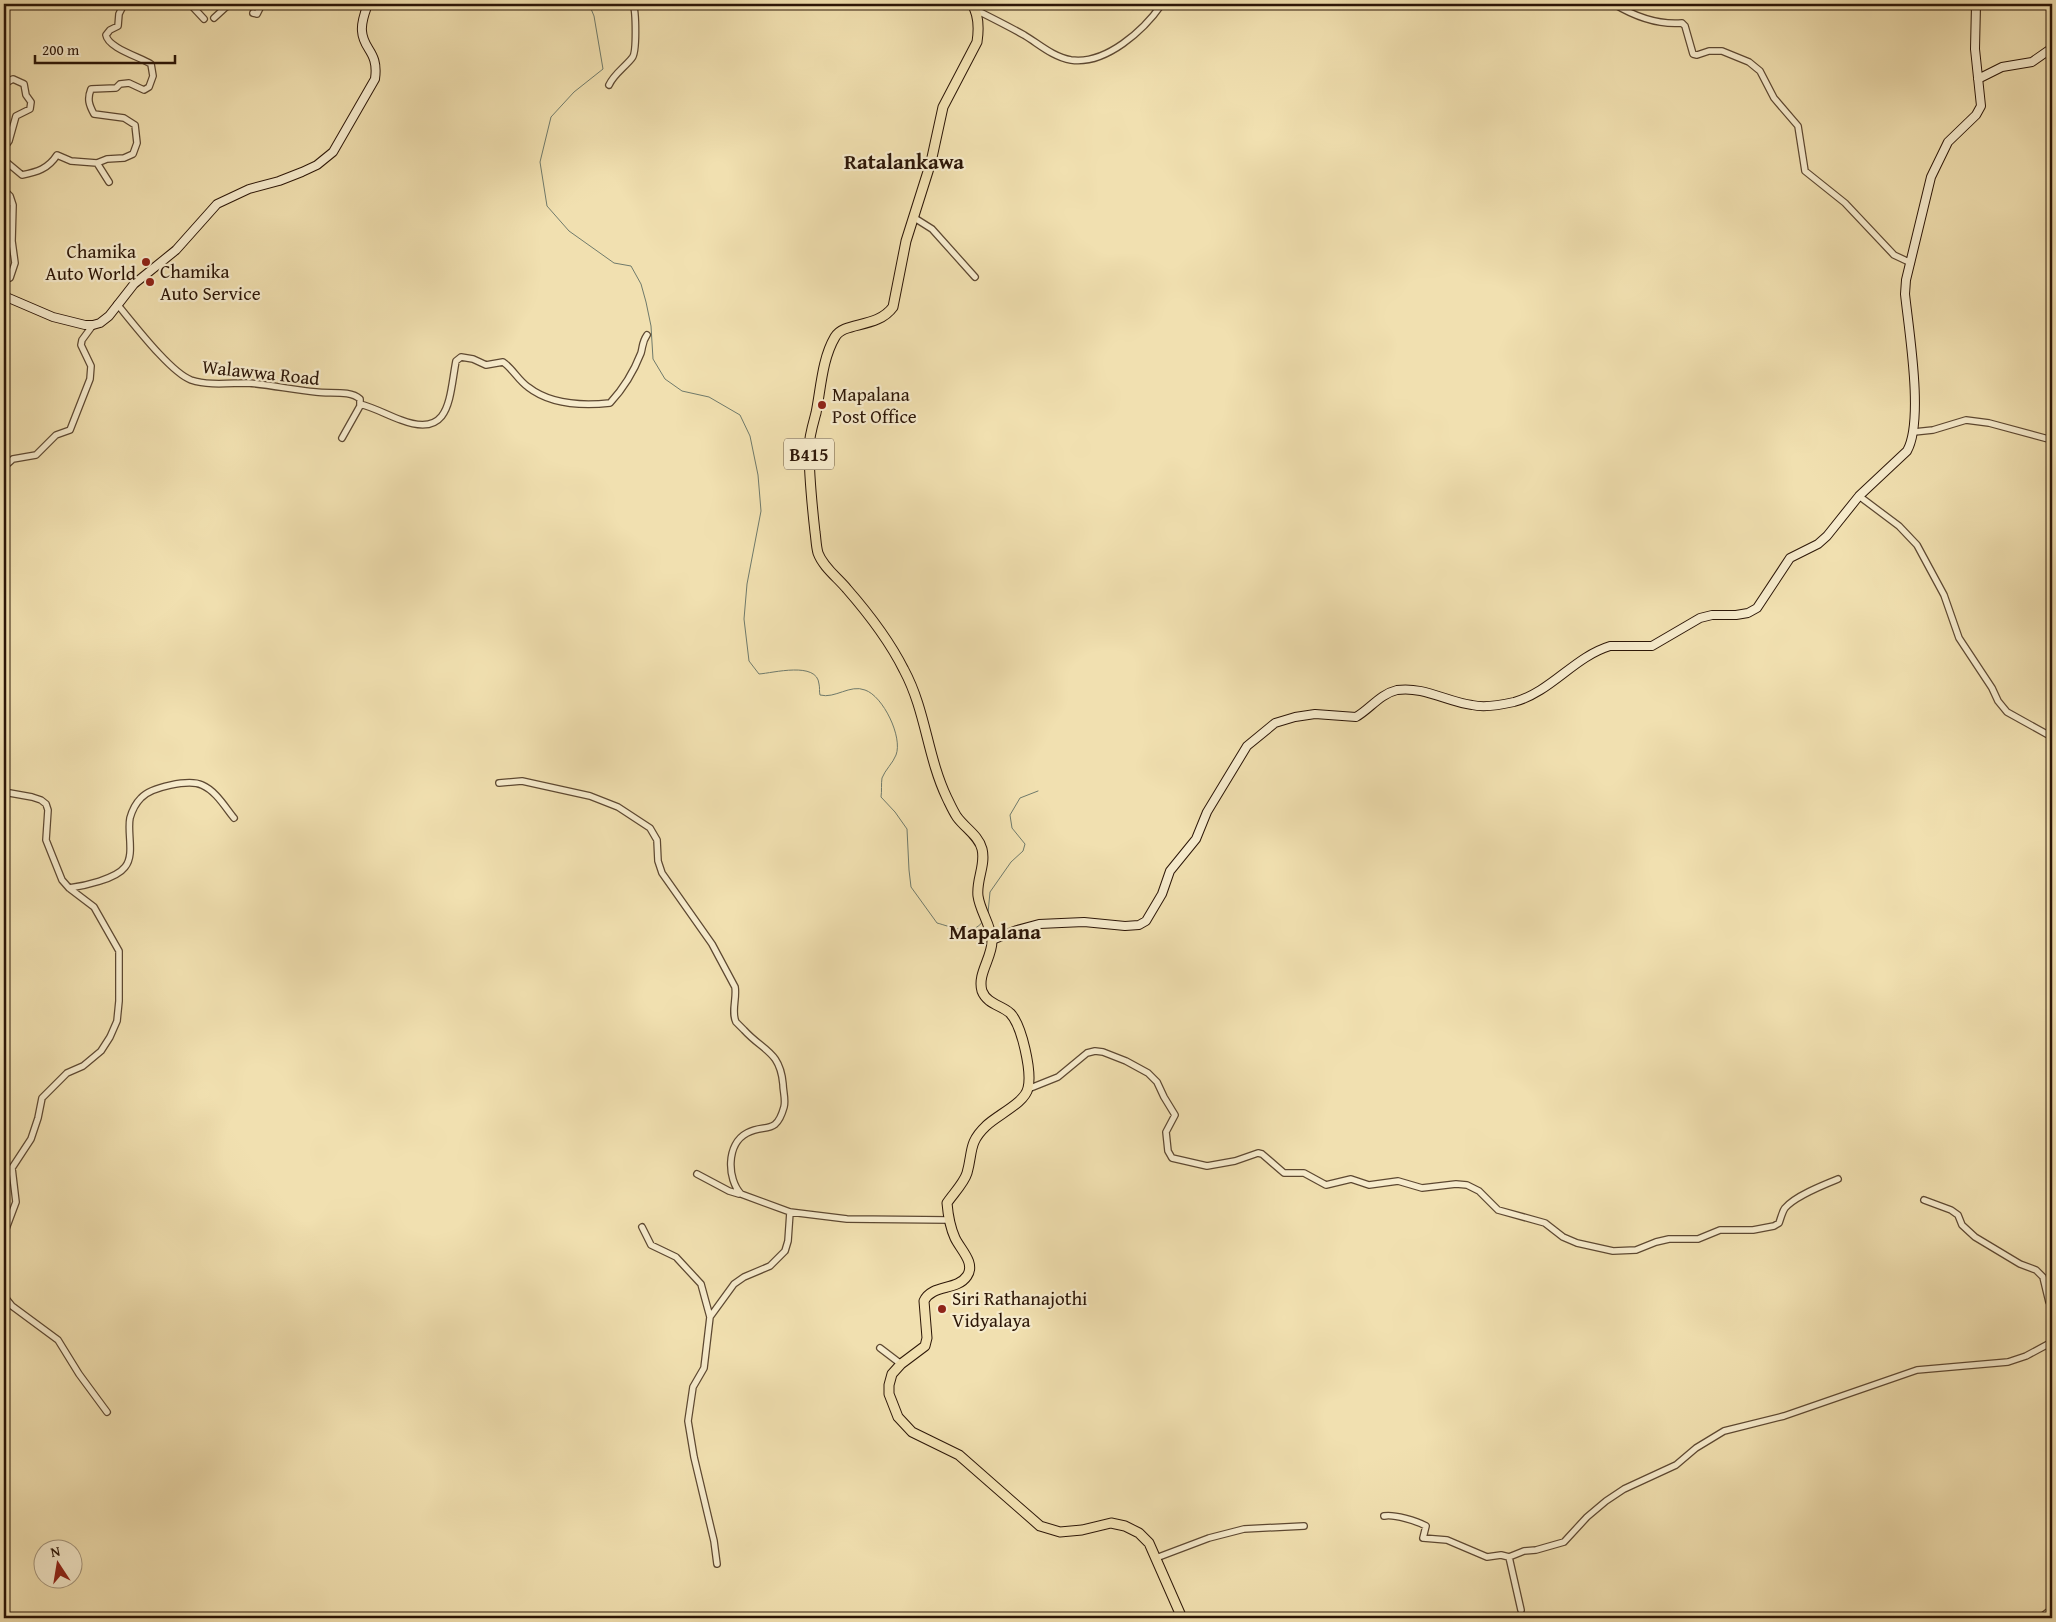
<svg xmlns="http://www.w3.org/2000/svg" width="2056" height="1622" viewBox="0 0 2056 1622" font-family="'Gentium Book Plus',serif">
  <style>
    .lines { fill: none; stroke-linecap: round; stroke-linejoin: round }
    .stream { stroke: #6f7a6b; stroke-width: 1 }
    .street-casing { stroke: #5d4831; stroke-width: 8 }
    .secondary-casing { stroke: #2c1607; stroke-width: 10 }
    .primary-casing { stroke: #2c1607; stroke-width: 11 }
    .street { stroke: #f6ebcc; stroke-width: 5.5 }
    .secondary { stroke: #f6ebcc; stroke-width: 8 }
    .primary { stroke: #f1e0b0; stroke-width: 9 }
    .poi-dot { fill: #8f2418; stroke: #f6ebcc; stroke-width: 2 }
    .labels { text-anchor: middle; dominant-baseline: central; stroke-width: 4.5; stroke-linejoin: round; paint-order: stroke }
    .shield { fill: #f6ebcc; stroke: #695642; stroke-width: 1 }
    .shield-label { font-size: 18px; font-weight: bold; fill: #2c1607 }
    .poi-label { font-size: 19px; fill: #2c1607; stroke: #f6ebcc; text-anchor: start }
    .street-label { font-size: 19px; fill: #2c1607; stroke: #f6ebcc }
    .quarter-label { font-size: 21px; font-weight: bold; fill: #2c1607; stroke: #f6ebcc }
  </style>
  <rect width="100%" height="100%" fill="#f1e0b0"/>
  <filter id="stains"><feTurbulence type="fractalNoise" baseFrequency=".004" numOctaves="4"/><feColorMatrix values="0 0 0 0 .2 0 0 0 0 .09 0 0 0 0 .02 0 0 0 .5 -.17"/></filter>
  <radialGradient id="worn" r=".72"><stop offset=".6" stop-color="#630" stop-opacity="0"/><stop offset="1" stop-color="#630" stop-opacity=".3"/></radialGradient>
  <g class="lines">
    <path class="stream" d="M589,4L594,16L603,69L574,92L551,117L540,162L547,206L569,231L614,263L631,266L641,284L646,302L651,326L653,359L665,379L682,391L709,397L740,415L750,436L758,475L761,511L747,584L744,619L749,661L759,674C773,673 817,661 819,684C820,688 819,691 820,695C835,699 850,684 865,690C883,696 903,737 896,755C893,763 885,770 882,778C881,784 882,791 881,797L895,812L907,829L909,870L911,887L937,923C952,927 973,937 983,921
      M988,913L990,892L1011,862L1023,851L1025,844L1012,828L1010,815L1020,798L1038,791"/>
    <g class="street-casing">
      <path id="street" d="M132,4H156
        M190,4L204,19
        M965,4H967
        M1614,4C1634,16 1658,25 1682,23L1685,26L1693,54L1697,55L1709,51H1722L1749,62L1760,71L1774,98L1798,126L1805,171L1845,203L1894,255L1911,263
        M976,10C992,18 1008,26 1024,35C1039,44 1053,57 1071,60C1106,65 1144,30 1162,4
        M253,13L257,14L262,4
        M214,18L226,7L235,4
        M4,84L13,79L24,84L26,95L31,102L30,109L16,116L9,141L4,148
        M609,85C614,74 624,68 632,58C637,53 636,11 633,4
        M4,160L22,175C37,172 48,169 57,155L71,161L97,163L107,159L124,158L133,154L137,143L135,125L124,118L94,114C89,105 87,99 91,89L116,88L120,84L129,83L144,90L149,87L153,76L151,64C140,57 108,48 106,35L110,30L118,26L119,14L123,6L132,4
        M97,163L109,182
        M4,190L10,196L13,205L12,241L15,263L10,278L4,280
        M913,217L932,229L975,277
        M117,304C133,323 170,372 191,380C209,386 230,383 248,383C271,385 294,390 316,392C330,394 350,390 360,399V406L342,438
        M360,404C375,408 387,415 401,420C451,439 449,398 456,361L461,357L473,359L486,365L503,362C513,369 518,380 528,387C551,405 582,406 610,403C623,389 634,371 641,353C643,346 642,342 647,335
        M1914,432L1933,430L1966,420L1989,423L2052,440
        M4,467L13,459L36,455L56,435L70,430L90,379L91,366L81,345L82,340L93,325
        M1859,496L1899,526L1917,545L1944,595L1959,638L1992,688L1998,701L2007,712L2052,737
        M499,783L522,781L590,796L618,807L650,828L657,840L658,861L662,873L712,944L735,987C737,998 731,1012 736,1022C738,1024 742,1028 744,1030C763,1051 780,1051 783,1084C783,1091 786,1100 784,1107C776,1136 765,1123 747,1133C726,1144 727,1179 741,1194L790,1212L847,1219L949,1220
        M4,792L32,797L41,800L46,804L48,810L46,840L62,880L69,888L94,907L119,951V1001L117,1021L110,1037L101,1051L83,1066L67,1073L42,1098L38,1118L31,1139L12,1168L16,1202L4,1234
        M69,888C84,886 116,879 125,867C135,855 127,833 130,818C132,811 136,803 141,798C151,787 189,779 202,785C216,791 225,807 234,818
        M1028,1089L1058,1077L1087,1053L1095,1051L1103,1052L1126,1061L1148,1073L1157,1082L1164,1097L1175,1115L1166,1132L1168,1151L1172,1158L1207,1166L1235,1161L1258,1153L1262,1154L1284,1173H1304L1326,1185L1351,1179L1369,1185L1398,1181L1422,1188L1456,1184L1467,1185L1479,1191L1498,1210L1545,1223L1563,1237L1577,1243L1613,1251L1636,1250L1656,1242L1669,1239H1698L1720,1230H1753L1774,1226L1779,1223C1781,1218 1782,1212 1785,1208C1795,1196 1823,1185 1838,1179
        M697,1174L729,1191L739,1194
        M1924,1200L1951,1210L1958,1215L1962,1225L1975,1237L2020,1264L2036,1270L2043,1277L2049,1302L2052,1303
        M642,1227L651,1245L676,1257L701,1284L710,1317
        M4,1296L12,1306L58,1340L79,1374L107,1412
        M880,1348L901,1364
        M1384,1516C1394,1514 1417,1521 1426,1526L1423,1538L1447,1540L1487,1557L1501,1555L1509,1557
        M1156,1558L1209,1538L1244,1529L1304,1526
        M717,1564L714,1541L694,1457L688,1421L693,1387L704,1368L710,1317L734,1284L744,1277L770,1266L785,1251L788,1241L790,1212
        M1521,1610L1509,1557L1524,1551L1536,1550L1564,1542L1587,1517L1606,1501L1624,1489L1676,1465L1696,1448L1724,1431L1784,1416L1917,1370L2008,1362L2026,1356L2052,1342
        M2040,1618L2052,1609"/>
    </g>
    <g class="secondary-casing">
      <path id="secondary" d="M1978,79L2002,67L2032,62L2052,48
        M4,296L53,317L85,325H93L100,323L109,316L134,284L176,250L217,204L249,189L279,181L302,172L317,165L333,152L375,79C379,51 363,50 362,31C361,22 365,12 368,4
        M992,940L1017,930L1039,924L1084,922L1125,926L1139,925L1146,921L1162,894L1170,871L1196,839L1207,812L1247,746L1275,723L1295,717L1315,714L1356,717C1370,709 1380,694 1397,690C1423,686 1448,702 1472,705C1485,708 1501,705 1514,702C1551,692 1574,657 1610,646H1652L1700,618L1712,615H1736L1748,613L1757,608L1790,558L1818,544L1827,536L1859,496L1907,451C1924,421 1909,332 1905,294L1906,280L1931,177L1948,142L1976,115L1981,106L1975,49L1976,4"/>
    </g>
    <g class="primary-casing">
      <path id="primary" d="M972,4C979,15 979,29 977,42L943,107L931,162L906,241L893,307C877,329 844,321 835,337C822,359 821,388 816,413C813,424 809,437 809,448C809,476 812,505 815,532C816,538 816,546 818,553C823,567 838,578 847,589C868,613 890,642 904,670C926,711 927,756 947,798C950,804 953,811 957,817C965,828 979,836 982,849C986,865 976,880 978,896C980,911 991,925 992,941C992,958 977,974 982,991C987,1004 1001,1005 1010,1013C1022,1025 1032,1072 1028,1088C1025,1103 997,1115 986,1126C968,1143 973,1152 967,1173C964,1183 953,1194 947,1203C948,1215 950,1227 955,1238C960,1249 976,1263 967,1276C957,1291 932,1284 924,1301L927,1338L925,1346L901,1364L892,1374L889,1385V1394L898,1417L912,1432L959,1455L1040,1526L1060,1532L1082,1530L1111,1523L1125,1526L1139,1533L1149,1543L1182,1618"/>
    </g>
    <use href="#street" class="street"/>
    <use href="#secondary" class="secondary"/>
    <use href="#primary" class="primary"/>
  </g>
  <g class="poi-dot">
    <circle cx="146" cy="262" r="5"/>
    <circle cx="150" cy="282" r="5"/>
    <circle cx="822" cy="405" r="5"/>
    <circle cx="942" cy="1309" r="5"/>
  </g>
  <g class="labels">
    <rect class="shield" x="784" y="438.5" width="50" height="31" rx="4"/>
    <g class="shield-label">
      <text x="809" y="454">B415</text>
    </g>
    <g class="poi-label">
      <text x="136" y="251" text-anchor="end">Chamika<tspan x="136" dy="22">Auto World</tspan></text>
      <text x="160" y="271">Chamika<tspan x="160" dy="22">Auto Service</tspan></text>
      <text x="832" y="394">Mapalana<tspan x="832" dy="22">Post Office</tspan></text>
      <text x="952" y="1298">Siri Rathanajothi<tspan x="952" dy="22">Vidyalaya</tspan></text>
    </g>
    <g class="street-label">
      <text transform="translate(261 372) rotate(6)">Walawwa Road</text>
    </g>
    <g class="quarter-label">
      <text x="904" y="161">Ratalankawa</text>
      <text x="995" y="931">Mapalana</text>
    </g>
  </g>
  <rect width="2056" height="1622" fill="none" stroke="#f1e0b0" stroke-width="20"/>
  <rect x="5" y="5" width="2046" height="1612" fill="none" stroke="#2c1607" stroke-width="2.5"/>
  <rect x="10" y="10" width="2036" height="1602" fill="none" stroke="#2c1607"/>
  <g transform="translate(58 1564) rotate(348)"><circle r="24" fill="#f6ebcc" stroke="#a5967d"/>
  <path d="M0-4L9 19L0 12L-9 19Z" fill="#8f2418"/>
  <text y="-8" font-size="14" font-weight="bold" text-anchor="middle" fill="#2c1607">N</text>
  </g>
  <path d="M35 55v8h140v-8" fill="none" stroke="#2c1607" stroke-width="2.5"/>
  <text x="42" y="55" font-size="15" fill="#2c1607" stroke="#f6ebcc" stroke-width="4" paint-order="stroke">200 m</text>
  <rect width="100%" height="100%" filter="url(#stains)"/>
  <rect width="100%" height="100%" fill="url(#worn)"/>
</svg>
